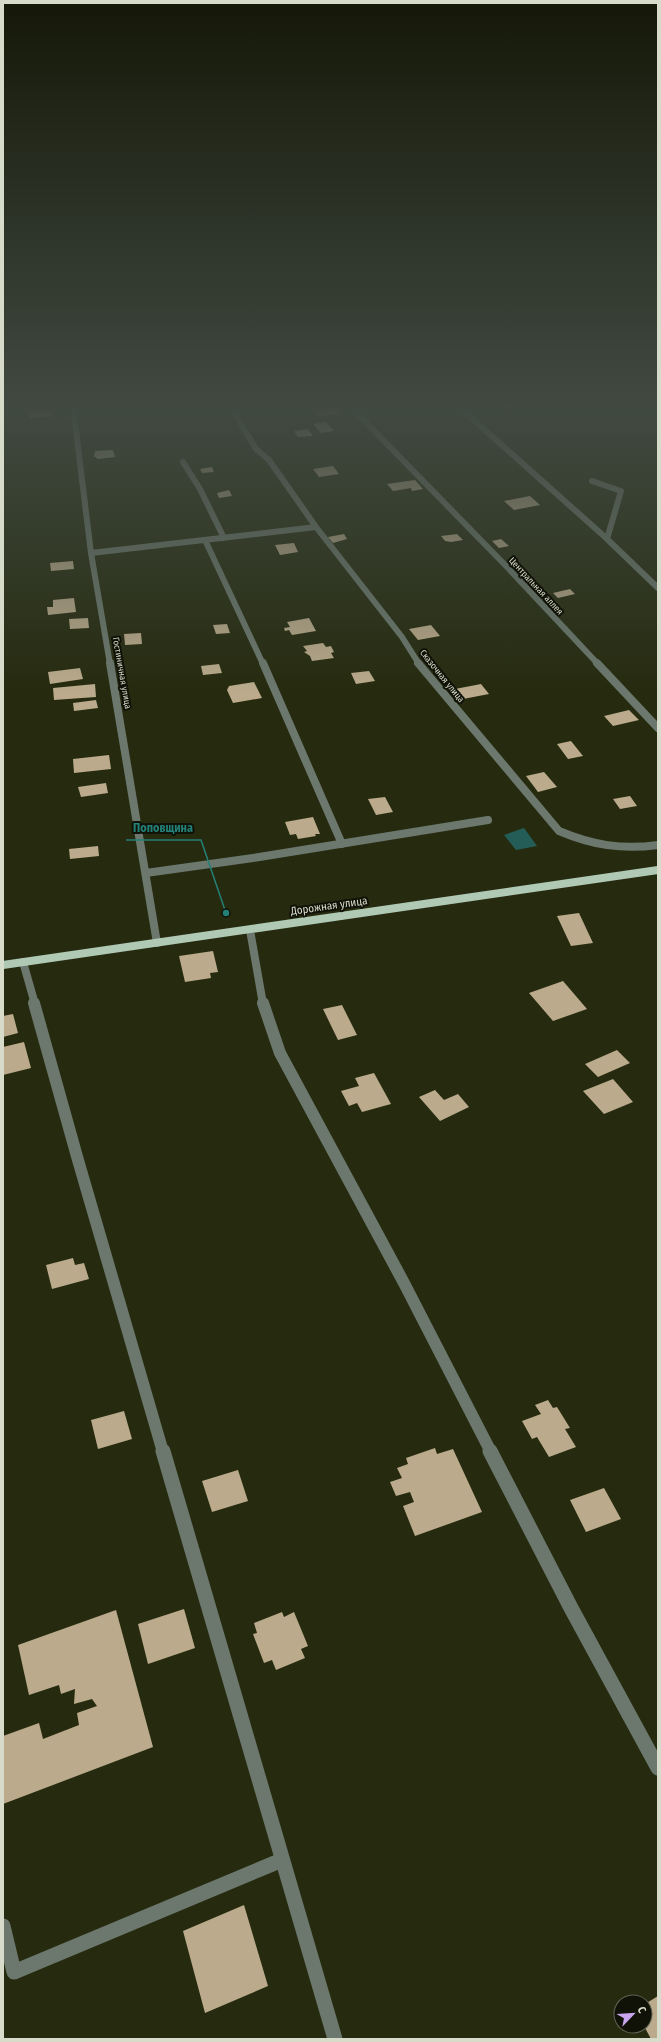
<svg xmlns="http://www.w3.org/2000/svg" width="661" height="2042" viewBox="0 0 661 2042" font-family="'Fira Sans Condensed',sans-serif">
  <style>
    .water { fill: #245d58 }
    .building { fill: #bbab8c }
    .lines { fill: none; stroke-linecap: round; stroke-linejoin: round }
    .minor-far3 { stroke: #6c786e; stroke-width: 6 }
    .minor-far2 { stroke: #6c786e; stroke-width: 8 }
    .minor-far1 { stroke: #6c786e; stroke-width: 12 }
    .minor { stroke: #6c786e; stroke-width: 15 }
    .major { stroke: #afc9b5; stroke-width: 8 }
    .labels { text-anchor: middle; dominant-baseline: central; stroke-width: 4; stroke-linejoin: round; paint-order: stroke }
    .far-street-label { font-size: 9px; fill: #d7dbca; stroke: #101207 }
    .street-label { font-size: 11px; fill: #d7dbca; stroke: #101207 }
    .leader { fill: none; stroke: #238077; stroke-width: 1.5 }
    .callout-dot { fill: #238077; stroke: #101207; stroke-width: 1.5 }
    .callout-label { font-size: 12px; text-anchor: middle; font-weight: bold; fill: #238077; stroke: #101207; stroke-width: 4; stroke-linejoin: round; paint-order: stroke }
  </style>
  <rect width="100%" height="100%" fill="#262b0f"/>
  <path class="water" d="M524,828L537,846L516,850L504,835Z"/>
  <path class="building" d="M51,408L53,416L30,418L28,410Z
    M335,408L340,414L318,416L315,411Z
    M326,422L334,431L321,433L313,424Z
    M308,429L313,436L298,437L294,431Z
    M113,450L115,457L97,459L96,457H94L95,451Z
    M333,466L339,474L319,477L313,469Z
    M212,467L214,472L202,473L200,469Z
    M415,480L423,489L412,491L411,488L393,491L387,484Z
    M229,490L232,496L219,498L217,493Z
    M530,496L540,505L514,510L504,501Z
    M344,534L347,539L333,543L328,537Z
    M457,534L463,540L451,542L445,541L441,536Z
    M501,539L509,546L499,548L492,541Z
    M294,543L298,552L280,555L275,545Z
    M73,561L74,569L51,571L50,563Z
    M570,589L575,594L558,598L553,593Z
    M74,598L76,612L48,615L47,607H53V600Z
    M88,618L89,628L70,629L69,619Z
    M309,618L316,631L292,635L289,630L285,631L284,628L290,627L287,622Z
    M227,624L230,633L216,634L213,625Z
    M431,625L440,636L418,640L409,629Z
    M141,633L142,644L125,645L124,634Z
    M323,643L326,647L331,646L334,652L331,653L334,658L312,661L310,656L304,652L307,651L303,646Z
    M219,664L222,673L203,675L201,666Z
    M80,668L83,679L50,684L48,672Z
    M369,671L375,681L356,684L351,673Z
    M254,682L262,698L233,703L227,690L229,686Z
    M95,684L96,697L54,700L53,688Z
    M481,684L489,694L463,699L455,689Z
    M96,700L98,708L74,711L73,703Z
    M629,710L639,720L613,726L604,716Z
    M571,741L583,756L568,759L557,744Z
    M109,755L111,769L74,773L73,759Z
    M544,772L557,787L538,792L526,776Z
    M106,783L108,793L81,797L78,787Z
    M630,796L637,806L620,809L613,799Z
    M385,797L393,812L376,815L368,799Z
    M313,817L320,834H315L316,836L298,839L296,834L290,835L285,822Z
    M98,846L99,856L70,859L69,849Z
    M579,913L593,943L571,946L557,916Z
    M213,951L218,972L210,973L211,978L185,982L179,956Z
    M563,981L587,1009L553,1021L529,993Z
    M342,1005L357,1035L338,1040L323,1009Z
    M13,1014L18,1033L3,1037V1016Z
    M24,1042L31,1068L3,1075V1047Z
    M617,1050L630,1063L598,1077L585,1064Z
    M374,1073L391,1104L362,1112L357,1103L349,1106L341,1091L359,1086L355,1078Z
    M613,1079L633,1102L604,1114L583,1091Z
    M435,1090L444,1100L458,1094L469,1107L440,1121L419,1097Z
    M73,1258L75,1265L84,1263L89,1279L52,1289L46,1265Z
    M548,1400L553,1408L557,1407L570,1428L565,1429L576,1447L549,1457L537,1437L532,1439L522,1421L541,1414L535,1405Z
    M124,1411L132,1439L98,1449L91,1420Z
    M435,1448L437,1454L453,1449L482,1512L415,1536L403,1506L414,1502L410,1492L396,1496L390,1482L402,1478L397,1468L408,1464L406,1458Z
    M238,1470L248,1501L212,1512L202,1481Z
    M604,1488L621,1519L586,1532L570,1500Z
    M184,1609L195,1648L148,1664L138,1624Z
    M116,1610L153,1747L3,1804V1736L39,1723L43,1739L79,1725L77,1713L97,1706L92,1699L74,1704L75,1689L61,1694L59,1685L29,1695L18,1645Z
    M282,1612L284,1617L294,1612L308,1646L301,1649L305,1658L276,1670L272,1660L264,1663L253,1634L257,1633L254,1623Z
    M244,1905L268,1986L205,2013L183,1931Z
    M658,1996V2039H651L644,2026L645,2004Z"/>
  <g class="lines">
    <path class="minor-far3" d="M73,406L91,553L110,664
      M230,406L256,449L269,460L316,527L402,637L419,664
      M350,406L508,568L598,664
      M458,406L605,537L658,588
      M183,462L200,489L224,538
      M592,481L621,491L607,539
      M205,540L263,664
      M91,553L316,527"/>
    <path class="minor-far2" d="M110,663L157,943
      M263,663L342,844
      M418,663L559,831C592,845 622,850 658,845
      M597,663L658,728
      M146,873L253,858L488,820
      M250,930L263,1004
      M23,962L35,1004"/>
    <path class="minor-far1" d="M34,1003L78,1160L163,1452
      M263,1003L280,1053L404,1283L491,1452"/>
    <path class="minor" d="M163,1451L335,2039
      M490,1451L571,1608L658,1768
      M3,1926L14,1972L282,1860"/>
    <path class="major" d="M3,965L658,870"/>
  </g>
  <linearGradient id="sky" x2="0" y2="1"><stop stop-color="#151808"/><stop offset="0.59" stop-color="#414a42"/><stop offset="1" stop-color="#414a42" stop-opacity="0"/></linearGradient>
  <rect width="661" height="692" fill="url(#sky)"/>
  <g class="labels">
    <g class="far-street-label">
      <text transform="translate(536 586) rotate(47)">Центральная аллея</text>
      <text transform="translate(122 673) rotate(80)">Гостиничная улица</text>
      <text transform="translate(442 676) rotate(51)">Сказочная улица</text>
    </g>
    <g class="street-label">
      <text transform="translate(329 906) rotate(-8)">Дорожная улица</text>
    </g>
  </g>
  <path class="leader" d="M226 913L201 840H126"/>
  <circle class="callout-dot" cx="226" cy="913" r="4"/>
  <g class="callout-label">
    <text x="163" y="832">Поповщина</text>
  </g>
  <rect width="661" height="2042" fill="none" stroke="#d7dbca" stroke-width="8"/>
  <g transform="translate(633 2014) rotate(65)"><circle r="19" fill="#101207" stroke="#606255"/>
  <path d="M0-3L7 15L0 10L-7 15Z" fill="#c8a5ee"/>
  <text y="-6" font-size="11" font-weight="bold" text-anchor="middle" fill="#d7dbca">С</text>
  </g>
</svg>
